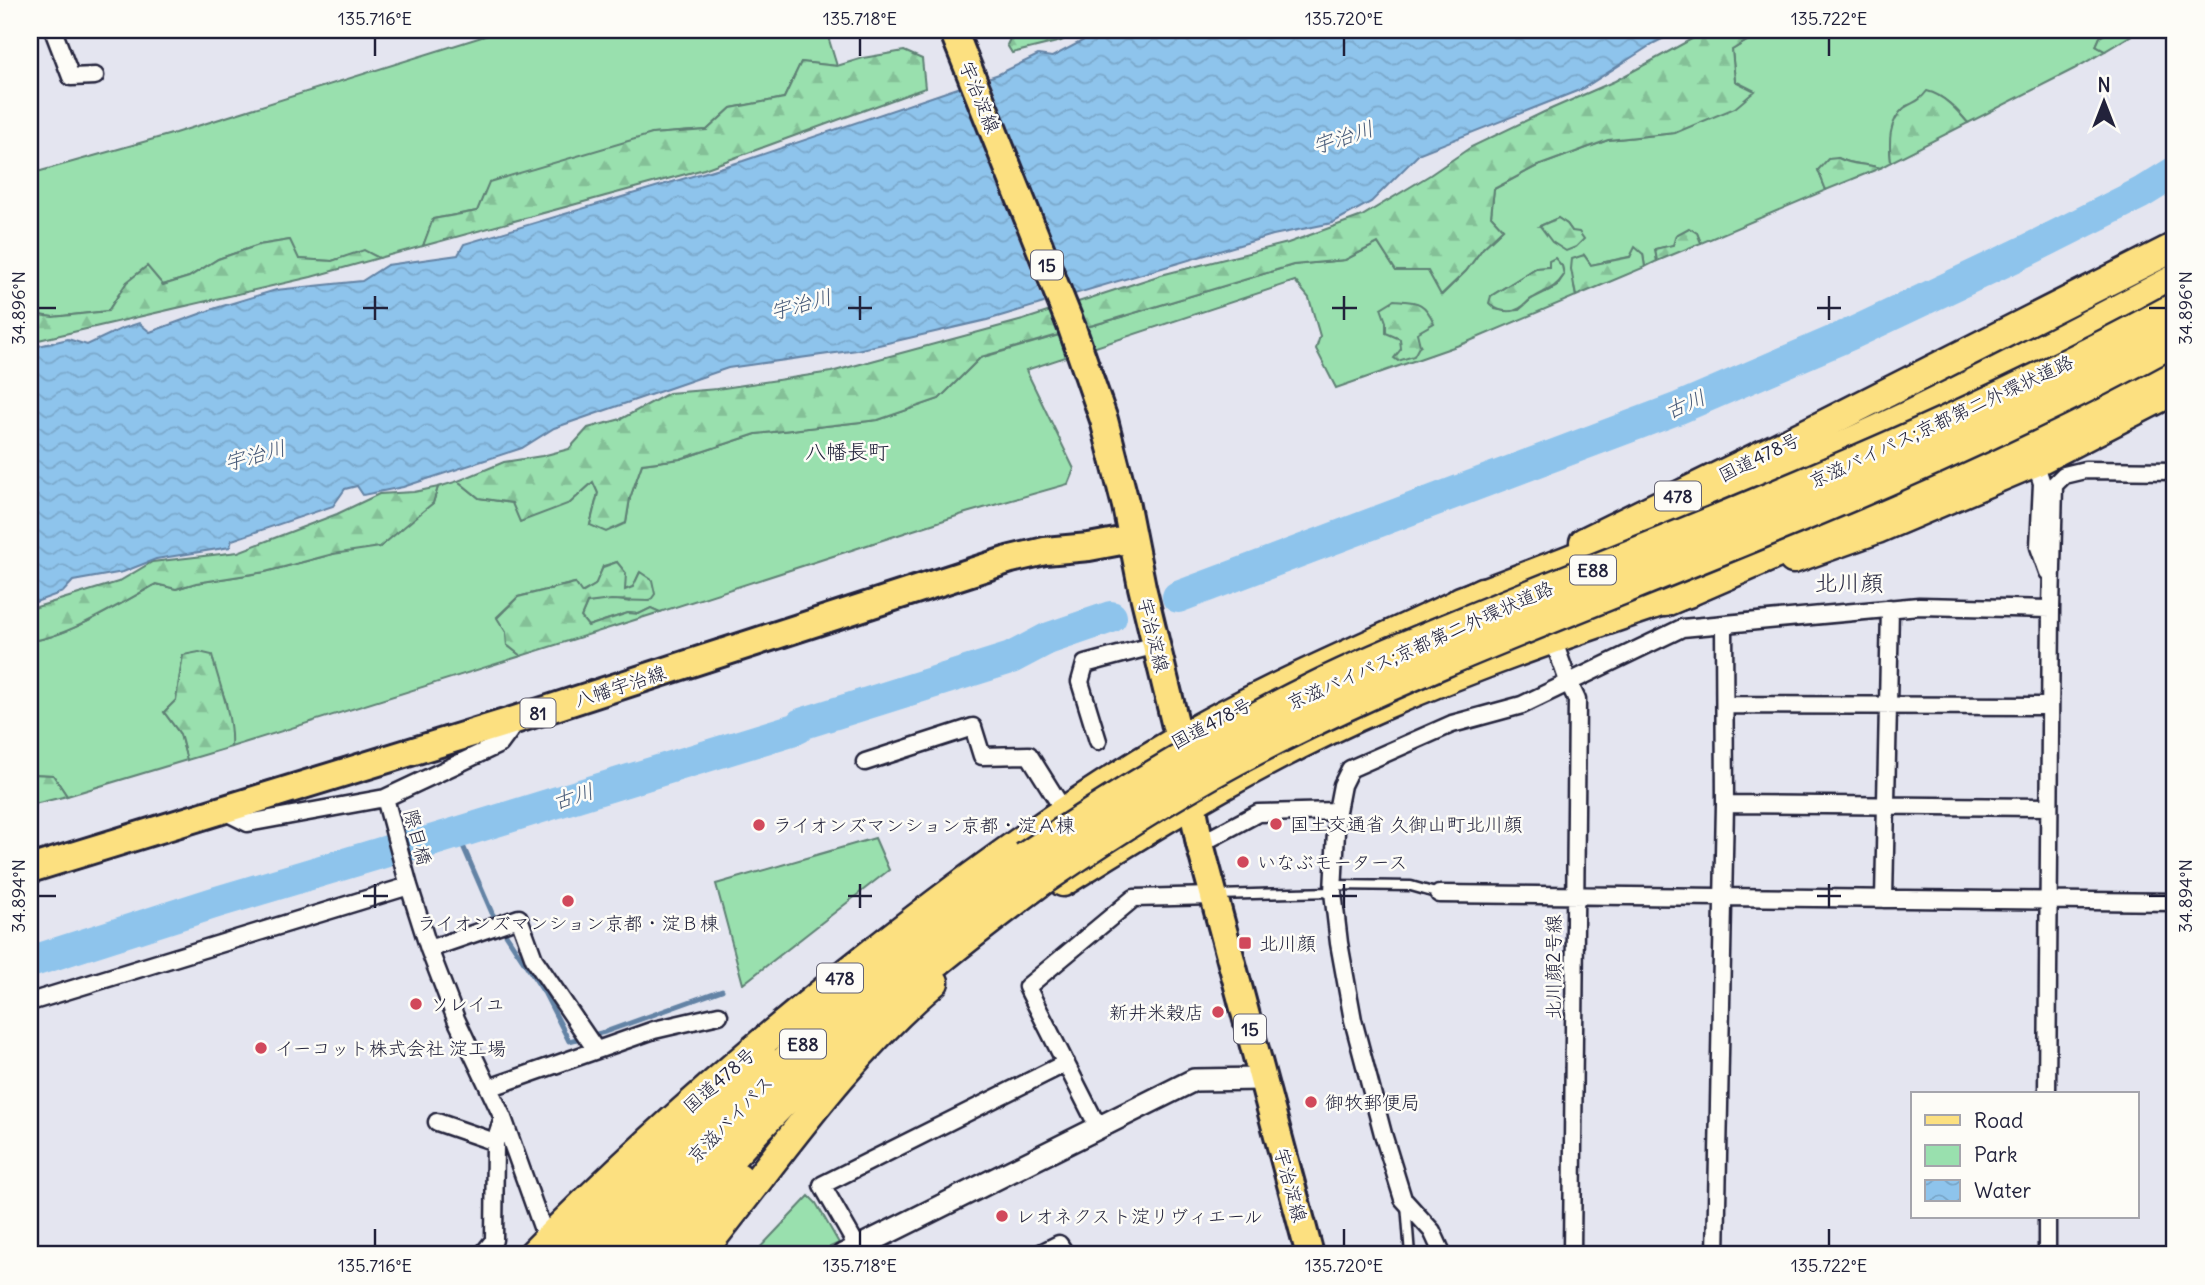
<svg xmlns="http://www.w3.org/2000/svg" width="2205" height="1285" viewBox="0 0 2205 1285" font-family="Delius,'Klee One',sans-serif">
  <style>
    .green { fill: #99e0ae; stroke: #5e8174; stroke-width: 2; fill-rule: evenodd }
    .forest { fill: url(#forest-firs); stroke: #5e8174; stroke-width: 2 }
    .water { fill: url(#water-waves); stroke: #6383a5; stroke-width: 2 }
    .pier { fill: #e4e5f0 }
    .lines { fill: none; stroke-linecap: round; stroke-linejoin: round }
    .stream { stroke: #6383a5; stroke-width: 5 }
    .river { stroke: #8ec4ec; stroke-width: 32 }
    .service-casing { stroke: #22223b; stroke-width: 13 }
    .minor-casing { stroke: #22223b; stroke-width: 21 }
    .tertiary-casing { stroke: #22223b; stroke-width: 26 }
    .primary-casing { stroke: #22223b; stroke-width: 32 }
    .trunk-casing { stroke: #22223b; stroke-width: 33 }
    .motorway-casing { stroke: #22223b; stroke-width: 35 }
    .service { stroke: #fdfcf7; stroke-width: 8 }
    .minor { stroke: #fdfcf7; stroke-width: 16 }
    .tertiary { stroke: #fdfcf7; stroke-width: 21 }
    .primary { stroke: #fce080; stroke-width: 26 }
    .trunk { stroke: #fce080; stroke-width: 28 }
    .motorway { stroke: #fce080; stroke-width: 30 }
    .motorway-bridge-casing { stroke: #22223b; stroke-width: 35; stroke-linecap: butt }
    .motorway-bridge { stroke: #fce080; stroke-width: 30 }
    .ticks { fill: none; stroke: #22223b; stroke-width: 2.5 }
    .poi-dot { fill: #d1495b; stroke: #fdfcf7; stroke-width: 2.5 }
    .labels { text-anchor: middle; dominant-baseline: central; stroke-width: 5; stroke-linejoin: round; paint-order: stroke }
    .shield { fill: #fdfcf7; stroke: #646373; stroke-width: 2 }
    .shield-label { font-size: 18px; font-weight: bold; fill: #22223b }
    .street-label { font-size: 19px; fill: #22223b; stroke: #fdfcf7 }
    .poi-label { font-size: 19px; fill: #22223b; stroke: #fdfcf7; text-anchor: start }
    .water-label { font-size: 21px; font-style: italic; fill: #485b79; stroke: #fdfcf7 }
    .neighbourhood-label { font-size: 21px; fill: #22223b; stroke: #fdfcf7 }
    .quarter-label { font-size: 23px; fill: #22223b; stroke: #fdfcf7 }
    .neatline { fill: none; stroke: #22223b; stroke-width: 2.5 }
    .ticks-label { font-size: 18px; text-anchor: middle; fill: #22223b }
  </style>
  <defs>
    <pattern id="forest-firs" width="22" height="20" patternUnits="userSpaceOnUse" patternTransform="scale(1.75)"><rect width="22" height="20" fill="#99e0ae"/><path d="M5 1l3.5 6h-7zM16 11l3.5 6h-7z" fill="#84c097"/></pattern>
    <pattern id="water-waves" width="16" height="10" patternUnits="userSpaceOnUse" patternTransform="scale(1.75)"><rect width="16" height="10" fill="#8ec4ec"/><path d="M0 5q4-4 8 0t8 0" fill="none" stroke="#7aa8cb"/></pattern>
  </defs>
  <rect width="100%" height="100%" fill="#e4e5f0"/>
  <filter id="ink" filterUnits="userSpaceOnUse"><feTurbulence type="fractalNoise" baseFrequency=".0143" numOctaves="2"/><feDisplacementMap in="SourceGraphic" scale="14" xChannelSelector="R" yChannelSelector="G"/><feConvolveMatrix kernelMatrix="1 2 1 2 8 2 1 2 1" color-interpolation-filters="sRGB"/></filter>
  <g filter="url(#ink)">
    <path class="green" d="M504,30H826L837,66L801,62L784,98L731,108L707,130L652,134L477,211L434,219L423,246L379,258L364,251L332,261L298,259L289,240L259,245L218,259L189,277L163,285L127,282L108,311L53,317L30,314V174L175,133Z
      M1765,30H2112L2100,37L2096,46L2105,51L2074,69L1968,123C1957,110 1944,95 1927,92L1918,102L1906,106L1890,150L1891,162L1880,168C1864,163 1854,166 1838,158L1818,170L1826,190L1701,243L1697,233L1674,245L1655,249L1657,261L1645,267L1643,254L1591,265L1584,255L1574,287L1576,296L1465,343L1336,388L1316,349L1320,336L1309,298L1295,281L1026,370L1074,469L1068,484L966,513L660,612L651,608L639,614L628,613L588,626L581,617L587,603L611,599L630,602L640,572L633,587L624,590L617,562L603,566L596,585L581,593L575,583L518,597L497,617L506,632L507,645L521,656L231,747L226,702L219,683L183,655L176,700L164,712L180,734L187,760L67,796L53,775L30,774V641C66,638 123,602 156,584L176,589L196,583L265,572L333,554L407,523L433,503L438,487L458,481L479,498L512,503H570L593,482L598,493L590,525L626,523L630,498L642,464L680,459L756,434L878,420L939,399L980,358L1111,320L1293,265L1345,260L1378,243L1396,271H1428L1442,295L1466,271L1483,248L1503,229L1491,216L1494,189L1535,167L1608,140L1675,133L1735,81L1732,50ZM1558,218L1567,224L1572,231L1540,226ZM1562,266L1564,275L1556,287L1531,299L1519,310L1506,311L1495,309L1491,296L1536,268ZM1386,322L1420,345L1402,349L1400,338L1386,332Z
      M875,838L889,870L743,984L716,884Z
      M809,1196L816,1203L839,1243L813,1255H753Z"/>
    <path class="forest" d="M1014,30H1080L1061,41L1012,53L1007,45Z
      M1708,30H1765L1732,50L1735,81L1755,91L1735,108L1675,133L1608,140L1535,167L1494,189L1491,216L1503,229L1483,248L1466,271L1441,295L1428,271H1396L1378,243L1345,260L1293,265L1111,320L981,357L939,399L878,420L756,434L680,459L642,464L630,498L626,523L606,532L590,525L598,493L593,482L570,503L520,522L512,503L479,498L458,481L504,462L542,456L569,449L588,428L621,419L669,393L717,389L831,372L1023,320L1161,275L1288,243L1362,216L1430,175L1471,147L1544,112L1615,81Z
      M2112,30H2140L2105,51L2096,46L2100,37Z
      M904,51L922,59L925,88L704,169L423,246L433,219L477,211L489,182L652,134L707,130L731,108L784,98L801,62L837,66L863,58Z
      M1927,91C1944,95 1957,110 1968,123L1891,162C1889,143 1888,122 1904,108C1914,101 1918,103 1927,91Z
      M1838,158C1854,166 1864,163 1880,168L1826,190L1818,170L1828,159Z
      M1558,218L1567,224L1572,231L1579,232L1584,239L1576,247L1566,251L1552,242L1540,226Z
      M1689,228L1697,233L1701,243L1657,261L1655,249L1673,245L1676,235Z
      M290,240L299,259L332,261L364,250L379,258L311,277L30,342V314L53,317L108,311L127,282L147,266L163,285L189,277L218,259L259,245Z
      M1635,247L1643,254L1645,267L1576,296L1571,269L1572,259L1584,255L1591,265L1630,257Z
      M1555,258L1562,266L1564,275C1554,290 1548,289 1533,298C1528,300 1525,306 1520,308C1510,314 1496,311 1489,303L1491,296L1536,268L1549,267V261Z
      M1394,300C1416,302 1424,300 1434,323L1417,333L1420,345L1414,356L1398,361L1394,358L1401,349L1400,339L1386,333V322L1381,308Z
      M438,487L433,503L380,547L333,554L265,572L196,583L176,589L156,584C123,602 66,638 30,641V609L118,582L152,562L238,552L337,514L379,494L414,492Z
      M617,562L626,573L625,590L633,587L640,572L652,580L655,594L650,601L611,600L587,603L581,617L588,626L628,613L639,614L651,608L660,612L521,656L507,645L506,632L497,618L518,597L575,583L582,593L595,585L603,567Z
      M199,652L212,655C219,685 233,715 231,747L187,760L180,734L164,712L176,700L183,655Z
      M30,774L53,775L67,796L30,805Z"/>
    <path class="water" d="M1103,30H1680L1654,43L1582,89L1420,153L1371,202L1332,223L1273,235L987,320L857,350L728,368L554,428L522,448L403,487L363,495L357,486L345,489L333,506L232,540L230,547L156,559L123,572L73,581L63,592L30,604V348L68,339L87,345L121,329L139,323L150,332L216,308L276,290L362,281L387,265L458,255L464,244L743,161L999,74L1038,55L1052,57Z"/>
    <path class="pier" d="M988,74L1075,298L1046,307L958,84Z"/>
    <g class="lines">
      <path class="stream" d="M148,30L150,37
        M457,832L492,913L545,994L569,1041L605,1032L722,990"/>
      <path class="river" d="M1178,597L1679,408L1853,333L2028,250L2141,193L2175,172
        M30,962L217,902L411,844H421L798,728L801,724L1011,658L1047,639L1111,617"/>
      <g class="service-casing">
        <path id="service" d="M1334,885L1411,886L1439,894
          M1217,895L1333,892
          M1406,1204L1410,1255"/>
      </g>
      <g class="minor-casing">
        <path id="minor" d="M53,30L71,77L95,76
          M2035,462L2042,483L2039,547L2048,572
          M1553,639L1568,681L1577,700L1572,1255
          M1725,705L2050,706
          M1098,741L1080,682L1085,664L1156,645
          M865,762L973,727L982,756L1029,755L1064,811
          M385,798L409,886L429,949L456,1019L503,1118L552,1255
          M1725,804L2049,807
          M222,810L248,823L385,798L500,744L517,721
          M1200,844L1258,813L1337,811
          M1439,894L2175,902
          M1884,899L1890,608
          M429,949L519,918L534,959L596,1050
          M30,1002L409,886
          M489,1088L654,1030L719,1015
          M2047,1094L2051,609L2054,485L2064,475L2085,470L2175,471
          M437,1122L495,1142
          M1098,1127L1027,987L1134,898L1213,896
          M482,1255L494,1240L495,1142L503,1118
          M862,1255L822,1185L1066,1063
          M1037,1255L1059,1244L1066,1255
          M1443,1255L1432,1231L1403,1199L1383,1134L1353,1020L1339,943L1333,892L1337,811L1342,785L1350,769L1452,724L1522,705L1682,628L1919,606L2051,609
          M1716,1255L1725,804L1724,625
          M2047,1255V1217"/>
      </g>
      <g class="tertiary-casing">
        <path id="tertiary" d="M843,1255L1194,1080L1263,1079"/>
      </g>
      <g class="primary-casing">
        <path id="primary" d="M953,30L1072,328L1104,420L1126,506L1142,587L1179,739L1200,844L1310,1255
          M30,869L518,719L1011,559L1045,551L1089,547L1132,539"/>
      </g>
      <g class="trunk-casing">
        <path id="trunk" d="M1584,542L1813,430L2175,247
          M1793,559L1877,529L2035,462L2175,390
          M1063,882C1166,817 1272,753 1384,705C1483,662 1585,627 1688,593
          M532,1255C640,1145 757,1043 878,948C974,873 1071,802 1176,741C1274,683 1380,642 1482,592
          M699,1255C775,1162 842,1060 934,982"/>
      </g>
      <g class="motorway-casing">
        <path id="motorway" d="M1665,601C1837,527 2009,454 2175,367
          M1461,602C1613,545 1764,485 1911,415C2000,372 2088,326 2175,280
          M569,1255L732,1086L762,1058
          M605,1255C680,1171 756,1086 840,1009C898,955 961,906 1025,858
          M642,1255C712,1177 782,1098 860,1027C918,974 980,926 1043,879
          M673,1255L738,1178"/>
      </g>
      <use href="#service" class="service"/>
      <use href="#minor" class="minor"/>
      <use href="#tertiary" class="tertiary"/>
      <use href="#primary" class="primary"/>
      <use href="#trunk" class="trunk"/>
      <use href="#motorway" class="motorway"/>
      <g class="motorway-bridge-casing">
        <path id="motorway-bridge" d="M1025,858C1119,794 1216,736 1318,686C1366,662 1416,642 1465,622C1560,583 1656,546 1751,506C1895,446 2038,383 2175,308
          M1043,879C1112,832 1183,786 1258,748C1422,664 1594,602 1763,532C1904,475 2042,413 2175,340"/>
      </g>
      <use href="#motorway-bridge" class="motorway-bridge"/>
    </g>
  </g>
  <path class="ticks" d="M375,38V56M860,38V56M1344,38V56M1829,38V56M375,296V320M860,296V320M1344,296V320M1829,296V320M38,308H56M363,308H388M848,308H872M1332,308H1357M1817,308H1841M2149,308H2166M375,884V908M860,884V908M1344,884V908M1829,884V908M38,896H56M363,896H388M848,896H872M1332,896H1357M1817,896H1841M2149,896H2166M375,1229V1246M860,1229V1246M1344,1229V1246M1829,1229V1246"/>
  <g class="poi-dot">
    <circle cx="1276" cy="824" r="7"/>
    <circle cx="759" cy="825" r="7"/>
    <circle cx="1243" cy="862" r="7"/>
    <circle cx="568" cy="901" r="7"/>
    <rect x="1238" y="936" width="14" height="14" rx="3.5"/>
    <circle cx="416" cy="1004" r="7"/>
    <circle cx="1218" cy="1012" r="7"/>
    <circle cx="261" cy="1048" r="7"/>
    <circle cx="1311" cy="1102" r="7"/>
    <circle cx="1002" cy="1216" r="7"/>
  </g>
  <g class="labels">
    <g class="shield">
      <rect x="1031" y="250.5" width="32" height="29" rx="5"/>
      <rect x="1655" y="481.5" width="46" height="29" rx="5"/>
      <rect x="1570" y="555.5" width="46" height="29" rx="5"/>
      <rect x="520.5" y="698.5" width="35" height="29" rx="5"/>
      <rect x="817" y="963.5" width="46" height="29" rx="5"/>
      <rect x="1234" y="1014.5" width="32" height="29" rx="5"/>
      <rect x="780" y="1029.5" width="46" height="29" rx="5"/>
    </g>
    <g class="shield-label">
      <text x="1047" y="265">15</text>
      <text x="1678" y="496">478</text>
      <text x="1593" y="570">E88</text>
      <text x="538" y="713">81</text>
      <text x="840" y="978">478</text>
      <text x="1250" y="1029">15</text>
      <text x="803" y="1044">E88</text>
    </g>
    <g class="street-label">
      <text transform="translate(980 97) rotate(68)">宇治淀線</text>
      <text transform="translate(1941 421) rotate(-25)">京滋バイパス;京都第二外環状道路</text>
      <text transform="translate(1759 457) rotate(-26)">国道478号</text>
      <text transform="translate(1154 635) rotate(76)">宇治淀線</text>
      <text transform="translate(1420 645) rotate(-24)">京滋バイパス;京都第二外環状道路</text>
      <text transform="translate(620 686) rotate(-18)">八幡宇治線</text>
      <text transform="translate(1211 723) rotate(-28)">国道478号</text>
      <text transform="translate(418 837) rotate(75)">際目橋</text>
      <text transform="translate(1553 967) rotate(-90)">北川顔2号線</text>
      <text transform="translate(719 1080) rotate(-41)">国道478号</text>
      <text transform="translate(730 1119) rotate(-46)">京滋バイパス</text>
      <text transform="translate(1291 1185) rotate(75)">宇治淀線</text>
    </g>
    <g class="poi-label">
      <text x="1290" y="824">国土交通省 久御山町北川顔</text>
      <text x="773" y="825">ライオンズマンション京都・淀Ａ棟</text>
      <text x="1257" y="862">いなぶモータース</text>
      <text x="568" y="923" text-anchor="middle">ライオンズマンション京都・淀Ｂ棟</text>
      <text x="1259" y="943">北川顔</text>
      <text x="430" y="1004">ソレイユ</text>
      <text x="1204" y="1012" text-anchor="end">新井米穀店</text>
      <text x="275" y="1048">イーコット株式会社 淀工場</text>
      <text x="1325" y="1102">御牧郵便局</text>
      <text x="1016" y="1216">レオネクスト淀リヴィエール</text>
    </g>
    <g class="water-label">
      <text transform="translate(1343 137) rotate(-18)">宇治川</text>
      <text transform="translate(801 304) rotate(-15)">宇治川</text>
      <text transform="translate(1685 404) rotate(-23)">古川</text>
      <text transform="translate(255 455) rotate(-15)">宇治川</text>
      <text transform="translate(573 796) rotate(-17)">古川</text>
    </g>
    <g class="neighbourhood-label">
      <text x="847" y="451">八幡長町</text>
    </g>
    <g class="quarter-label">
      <text x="1849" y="582">北川顔</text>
    </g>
  </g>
  <rect width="2205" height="1285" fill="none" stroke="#fdfcf7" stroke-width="77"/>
  <rect x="1911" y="1092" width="228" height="126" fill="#fdfcf7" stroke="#a5a5ac" stroke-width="2"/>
  <rect x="1925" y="1115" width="35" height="10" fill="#fce080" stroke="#a5a5ac" stroke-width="2"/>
  <text x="1974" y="1128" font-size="21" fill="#22223b">Road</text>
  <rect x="1925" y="1145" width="35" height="21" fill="#99e0ae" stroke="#a5a5ac" stroke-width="2"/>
  <text x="1974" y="1162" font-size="21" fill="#22223b">Park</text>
  <rect x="1925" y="1180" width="35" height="21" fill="url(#water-waves)" stroke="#a5a5ac" stroke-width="2"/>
  <text x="1974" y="1198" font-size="21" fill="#22223b">Water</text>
  <g transform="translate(2104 102)" stroke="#fdfcf7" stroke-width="5" paint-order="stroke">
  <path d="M0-5L12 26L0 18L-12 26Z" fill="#22223b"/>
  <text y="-10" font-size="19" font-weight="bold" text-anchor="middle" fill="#22223b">N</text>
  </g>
  <rect x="38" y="38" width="2128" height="1208" class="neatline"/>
  <g class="ticks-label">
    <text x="375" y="25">135.716°E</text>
    <text x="860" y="25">135.718°E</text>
    <text x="1344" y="25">135.720°E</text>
    <text x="1829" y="25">135.722°E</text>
    <text transform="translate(19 308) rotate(-90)" y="6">34.896°N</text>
    <text transform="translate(2186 308) rotate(-90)" y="6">34.896°N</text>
    <text transform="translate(19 896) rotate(-90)" y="6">34.894°N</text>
    <text transform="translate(2186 896) rotate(-90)" y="6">34.894°N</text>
    <text x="375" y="1272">135.716°E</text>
    <text x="860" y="1272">135.718°E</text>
    <text x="1344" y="1272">135.720°E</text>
    <text x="1829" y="1272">135.722°E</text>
  </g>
</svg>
